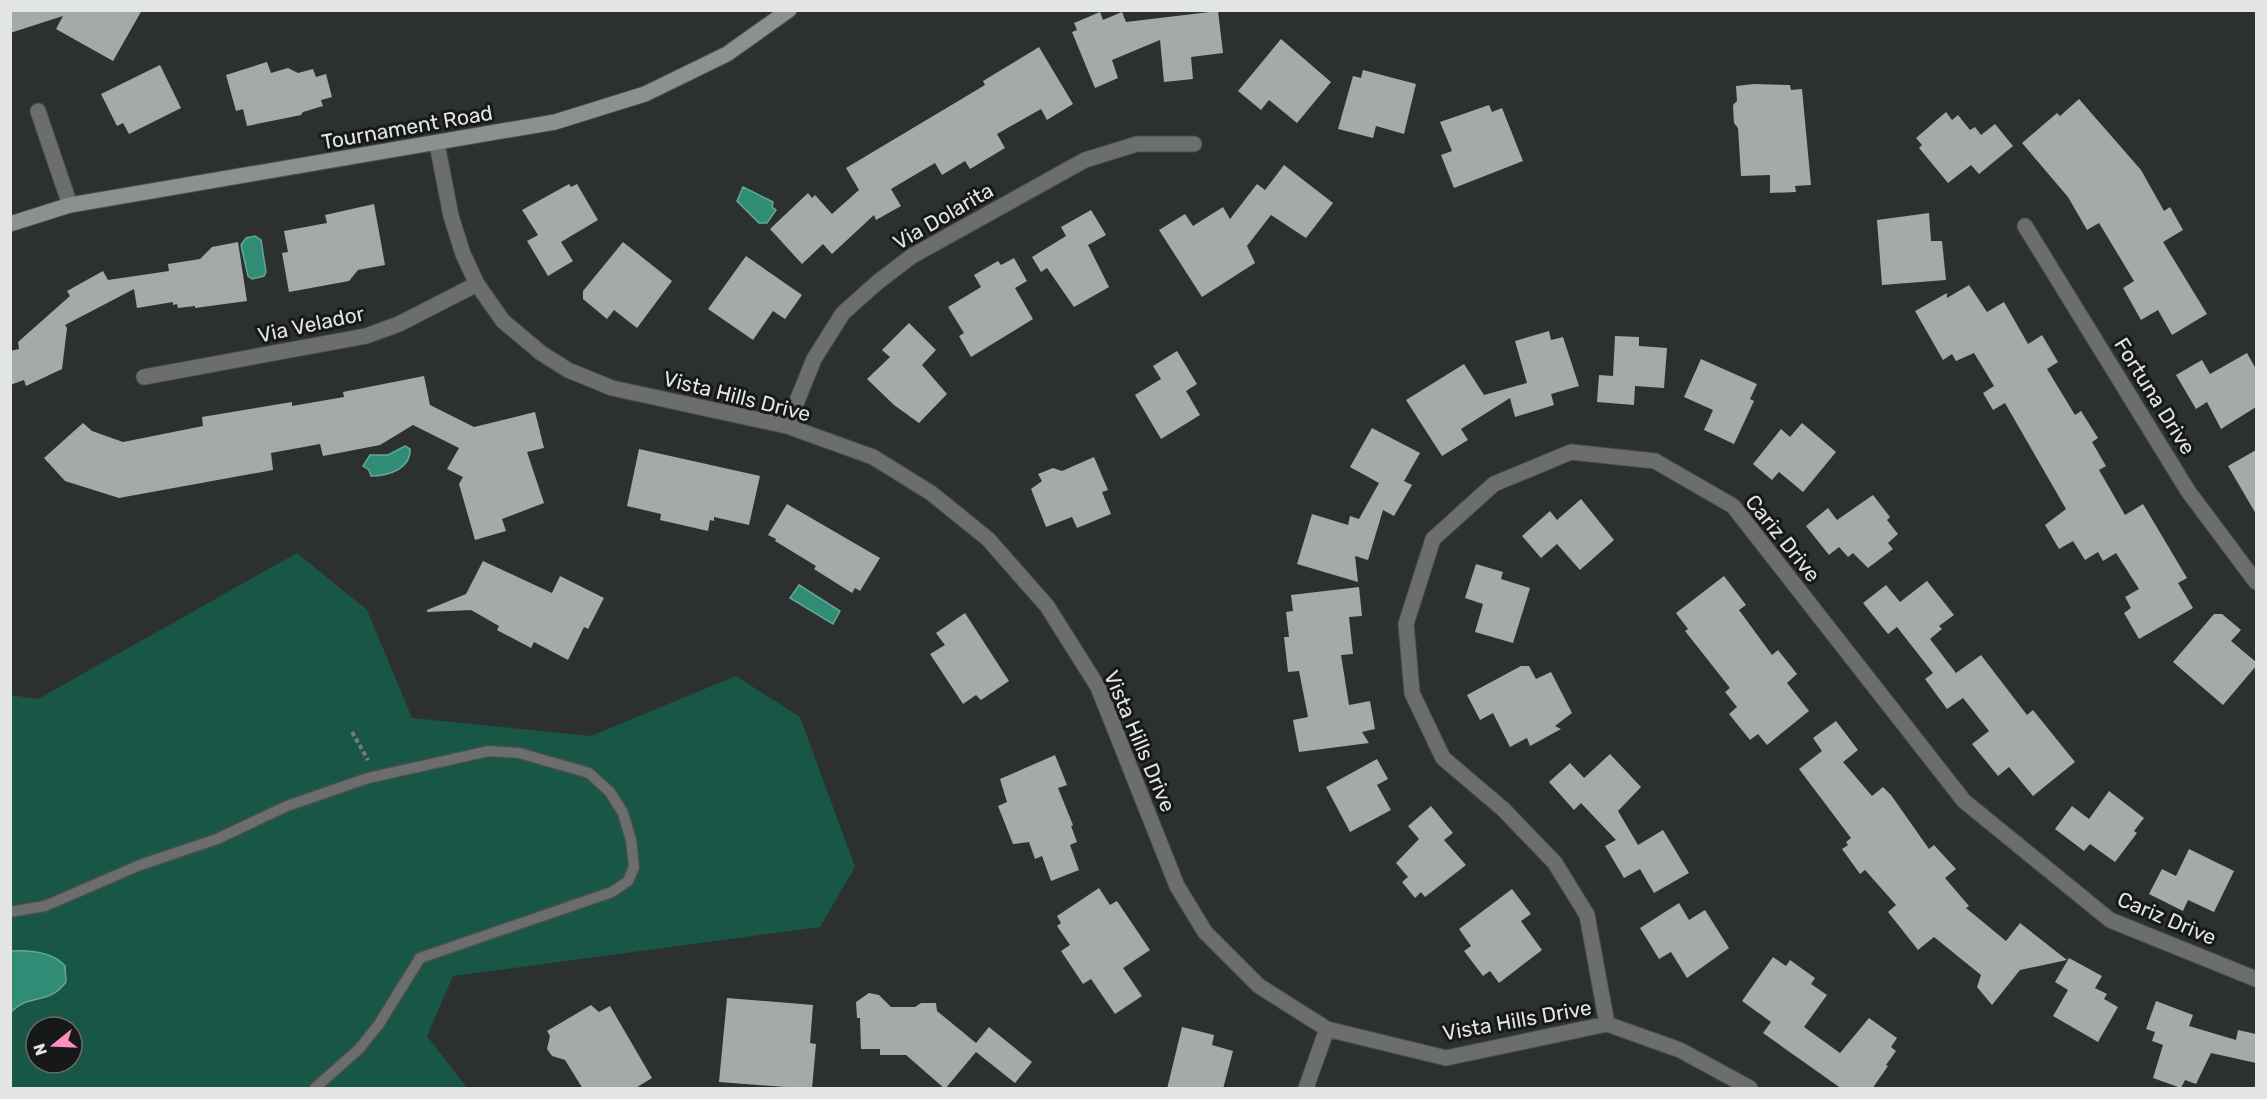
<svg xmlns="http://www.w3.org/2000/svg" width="2267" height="1099" viewBox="0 0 2267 1099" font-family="Rubik,sans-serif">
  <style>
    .green { fill: #185646; fill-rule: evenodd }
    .water { fill: #308c75; stroke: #65a796; stroke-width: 1.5 }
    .building { fill: #a4aaa8 }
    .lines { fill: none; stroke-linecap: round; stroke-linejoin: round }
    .lane-casing { stroke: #494e4d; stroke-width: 13 }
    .street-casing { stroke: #494e4d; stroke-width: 17 }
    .secondary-casing { stroke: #494e4d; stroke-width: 17 }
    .path { stroke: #777b7a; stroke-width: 4; stroke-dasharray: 4.5 3; stroke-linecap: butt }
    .lane { stroke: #6b6e6d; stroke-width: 10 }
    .street { stroke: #6b6e6d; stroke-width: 15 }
    .secondary { stroke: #8c908f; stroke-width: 15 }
    .labels { text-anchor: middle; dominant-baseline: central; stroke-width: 6; stroke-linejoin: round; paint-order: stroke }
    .street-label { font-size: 21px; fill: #e2e5e4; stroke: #161918 }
  </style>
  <rect width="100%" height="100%" fill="#2c3130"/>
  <path class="green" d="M297,553L367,610L412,718L591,736L736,676L800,717L855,867L820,927L453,976L427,1036L467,1088H11V695L38,699ZM36,1027H72V1063H36Z"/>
  <path class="water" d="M743,187L773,202L772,207L776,210L767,223H759L737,201Z
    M255,236L261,240L266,272L264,276L252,279L248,276L241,245L246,238Z
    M405,446L410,449C411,469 388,476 371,476L369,470L363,466L370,455H388Z
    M799,585L840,611L833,624L790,598Z
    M11,951C29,950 53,952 65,966L66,982C48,1006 29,993 11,1012Z"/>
  <path class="building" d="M10,10H142L113,61L56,29L63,16L10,33Z
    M1218,11L1223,53L1191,57L1193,79L1164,82L1160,40L1112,60L1118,78L1095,88L1072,32L1077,30L1074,23L1100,12L1103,20L1122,12L1126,22Z
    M1281,39L1331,82L1297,123L1269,100L1261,110L1238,91Z
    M1039,47L1073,104L1047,120L1041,109L997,134L1005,148L970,169L965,161L942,175L935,163L891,189L901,206L876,220L874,215L832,254L823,244L802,264L770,229L808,193L812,198L815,195L832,214L859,190L846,168L985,85L983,81Z
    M267,62L271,73L288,68L298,73L313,69L316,77L326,74L332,97L321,100L323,106L303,112L301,115L247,126L243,109L236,111L226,75Z
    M160,65L181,108L129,134L123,123L117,126L101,94Z
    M1363,70L1416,84L1404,134L1376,126L1373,138L1338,129L1353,76L1361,78Z
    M1754,84L1790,85L1791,90L1802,89L1811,185L1795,186L1796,192L1770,193V175L1741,176L1738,128L1734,123L1733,105L1737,101L1736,86Z
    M2079,99L2141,170L2164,211L2170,207L2183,230L2163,242L2207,314L2172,335L2158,310L2141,320L2123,288L2134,281L2099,223L2087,230L2068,197L2022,143L2057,113L2060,116Z
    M1489,105L1492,112L1502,108L1523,161L1454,188L1441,155L1452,151L1440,122Z
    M1946,112L1952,120L1958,115L1970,130L1975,127L1981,135L1995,124L2013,146L1979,174L1971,165L1948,183L1919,148L1922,145L1916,138Z
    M1284,165L1333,203L1306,238L1271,215L1247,246L1255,263L1202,297L1159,230L1185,214L1193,226L1223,207L1230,219L1257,184L1265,190Z
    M569,184L571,187L577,184L598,220L561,242L573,261L548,276L527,241L538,235L522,210Z
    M374,204L385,265L358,270L349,281L289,292L282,253L288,252L284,231L327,223L325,215Z
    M1091,210L1106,235L1088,245L1109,287L1074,307L1047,268L1041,272L1032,257L1066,236L1061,227Z
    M1929,213L1931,241H1942L1946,280L1882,285L1877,220Z
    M238,242L247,301L195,308V306L178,308L177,304L173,305V302L137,308L134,289L65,325L67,328L62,369L26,386L24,380L10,385V351L19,349L18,342L70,296L67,291L103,271L108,280L169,271L168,264L200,259L212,247Z
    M623,242L672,281L637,328L614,310L607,319L583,299V291Z
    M746,256L802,295L785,319L773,311L753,340L708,309Z
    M1014,258L1027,281L1015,288L1033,319L971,357L959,336L964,333L948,307L981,287L974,275L998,261L1001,265Z
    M1969,285L1987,312L2004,302L2028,344L2042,335L2058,362L2047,369L2075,415L2081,411L2098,438L2092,442L2106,466L2099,470L2125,515L2143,504L2187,578L2178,583L2193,608L2139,639L2124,613L2131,608L2125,597L2139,589L2116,553L2103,561L2098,552L2085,560L2073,541L2059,549L2045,525L2066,509L2005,403L1993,410L1983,393L1994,386L1974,353L1956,361L1952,354L1943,360L1915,311L1947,293V298Z
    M909,323L936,350L922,365L947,394L919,423L894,405L867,379L890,357L882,350Z
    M1549,331L1551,340L1563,337L1579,386L1551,394L1554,405L1515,417L1510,398L1461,429L1468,440L1442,456L1406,400L1464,364L1484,395L1527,383L1515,341Z
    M1615,336L1639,337V346L1667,348L1664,388L1635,386L1634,405L1597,402L1599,375L1613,376Z
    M1177,351L1197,384L1186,391L1200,415L1161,439L1135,395L1161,379L1153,366Z
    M2247,353L2256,369V407L2221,429L2207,402L2196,409L2176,375L2202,360L2210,374Z
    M1701,359L1757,384L1750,399L1754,401L1734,444L1704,430L1713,410L1684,397Z
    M424,376L430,405L474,427L535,412L544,448L527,452L544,503L502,519L506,531L475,540L459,484L463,477L447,469L459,448L413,425L380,445L323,456L320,444L271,453L273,470L119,498L65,481L44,458L83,423L92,431L123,442L203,426L202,417L292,402V406L344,397L343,392Z
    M1802,423L1836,452L1803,492L1779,472L1772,480L1753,464L1781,429L1790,437Z
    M1372,428L1420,453L1404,481L1412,485L1394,516L1383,510L1368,560L1355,556L1358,582L1297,564L1312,514L1348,525L1350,516L1359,519L1379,483L1350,467Z
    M639,449L760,476L749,525L714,517V521L710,520L708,531L660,520L661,514L627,506Z
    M2256,450V514L2228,466Z
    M1094,457L1108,490L1102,492L1111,514L1077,528L1072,517L1046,527L1031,489L1042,481L1038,474L1053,468L1062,471Z
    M1873,495L1890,517L1887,520L1898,534L1888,543L1893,549L1868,568L1853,553L1848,557L1839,547L1829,555L1806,526L1828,508L1837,520Z
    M1581,499L1614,540L1580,570L1557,544L1541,558L1522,536L1550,511L1557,520Z
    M787,504L880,558L860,591L855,588L852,593L814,569L816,566L775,541L776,539L768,535Z
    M483,561L552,593L560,576L604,598L588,629L584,627L568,660L534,642L531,648L497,630L499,626L471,610L427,612V610L466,594Z
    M1476,564L1503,572L1501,579L1530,588L1513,643L1475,632L1483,604L1465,598Z
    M1724,576L1746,605L1739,610L1772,655L1778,650L1797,674L1787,683L1809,711L1767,745L1758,734L1750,740L1729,714L1737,707L1725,692L1730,688L1685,631L1688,629L1676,613Z
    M1927,581L1954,615L1939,626L1942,629L1930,639L1956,673L1981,655L2027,715L2033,710L2075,762L2033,796L2009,767L1998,776L1972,744L1989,731L1963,698L1947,709L1925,679L1933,673L1897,627L1888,634L1863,603L1886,585L1900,602Z
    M1359,587L1362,616L1349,617L1353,654L1341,655L1349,705L1370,701L1375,729L1362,732L1369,743L1299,752L1293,720L1308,717L1299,671L1288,672L1284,637H1289L1286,612L1293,611L1291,595Z
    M965,613L1009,681L981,700L976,695L963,704L930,654L945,645L936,633Z
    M2214,614H2222L2241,630L2231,641L2256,662V666L2223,705L2173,662Z
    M1521,666H1529L1536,679L1551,672L1572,713L1555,726L1561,729L1530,746L1527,738L1510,747L1493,713L1480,720L1467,695Z
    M1836,721L1858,750L1843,762L1872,796L1883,787L1891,795L1929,849L1934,845L1956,869L1945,878L1969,906L1966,908L2006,941L2020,923L2067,960L2020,970L1992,1005L1977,987L1981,975L1934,937L1918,950L1888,912L1896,905L1865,870L1860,874L1842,849L1848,845L1846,842L1851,838L1799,769L1822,751L1813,738Z
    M1610,754L1641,787L1618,811L1638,845L1663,830L1689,873L1654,893L1640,869L1624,878L1605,846L1616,840L1581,803L1574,810L1549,782L1570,763L1584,778Z
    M1055,755L1067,785L1058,788L1073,825L1071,826L1077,842L1070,845L1079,870L1051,881L1042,856L1035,859L1029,842L1013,844L998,806L1007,802L1000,779Z
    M1377,759L1388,779L1377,785L1391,810L1350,832L1326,787Z
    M2109,791L2144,818L2134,831L2137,833L2115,862L2090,844L2084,851L2055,829L2072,806L2089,819Z
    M1431,806L1453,833L1444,840L1466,865L1425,897L1421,892L1415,898L1402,882L1408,877L1396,863L1419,839L1408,826Z
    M2189,849L2234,871L2214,912L2188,900L2183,911L2149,894L2162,869L2176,876Z
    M1099,888L1110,905L1117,901L1150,950L1123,968L1142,996L1115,1014L1091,979L1083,984L1061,951L1070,945L1057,926L1061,923L1057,916Z
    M1512,889L1531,914L1521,921L1542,950L1499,983L1490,971L1483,976L1464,951L1471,946L1459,929Z
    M1679,903L1689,920L1705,910L1729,948L1687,978L1671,952L1659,959L1640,928Z
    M1773,957L1786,966L1790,960L1815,978L1811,984L1827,995L1804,1027L1840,1053L1869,1018L1897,1038L1891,1047L1896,1051L1886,1065L1888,1066L1872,1089H1842L1763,1033L1771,1022L1742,1001Z
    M2069,958L2102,976L2095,988L2107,994L2104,999L2118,1007L2098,1042L2053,1016L2068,990L2055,982Z
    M869,993L879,995L891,1007H915L921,1003H936L937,1011L976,1043L989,1027L1032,1062L1015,1083L976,1052L945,1089L906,1055H880V1049H861L860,1018H857L856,1002Z
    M727,998L813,1005L810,1043L816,1044L812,1089L719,1082Z
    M2156,1001L2193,1015L2189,1026L2236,1040L2238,1030L2256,1034V1063L2211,1053L2196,1084L2185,1080L2181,1088L2153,1078L2163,1045L2152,1041L2155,1032L2146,1029Z
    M591,1005L599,1012L610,1006L652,1078L634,1089H583L565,1060L552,1056L547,1049L550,1036L547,1031Z
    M1182,1027L1214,1035L1212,1045L1233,1051L1223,1089H1167Z"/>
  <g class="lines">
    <g class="lane-casing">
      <path id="lane" d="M10,912L45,906L140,865L217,839L287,806L368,778L489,751L519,753L589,773L610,792L623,813L631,840L634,867L628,881L612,892L420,958L379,1024L359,1049L315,1088"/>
    </g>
    <g class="street-casing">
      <path id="street" d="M38,111L70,205
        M437,144L451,216L463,254L477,284L503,321L541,353L568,370L612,388L787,426L873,457L931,493L988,539L1047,606L1098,687L1177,886L1205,932L1259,986L1327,1029L1446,1058L1607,1024L1680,1050L1750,1088
        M2025,226L2188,491L2256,582
        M144,377L366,336L399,324L477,284
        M787,426L814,359L843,313L879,281L912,256L1085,160L1137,144H1194
        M1607,1024L1587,915L1555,863L1503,809L1443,758L1412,693L1406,624L1433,539L1494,484L1571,452L1655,461L1733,506L1964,801L2110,920L2256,979
        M1306,1088L1327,1029"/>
    </g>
    <g class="secondary-casing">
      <path id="secondary" d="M10,224L70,205L555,122L645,94L727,54L789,10"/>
    </g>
    <path class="path" d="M352,732L368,760"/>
    <use href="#lane" class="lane"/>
    <use href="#street" class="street"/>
    <use href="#secondary" class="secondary"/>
  </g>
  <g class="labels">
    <g class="street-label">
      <text transform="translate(407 127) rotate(-10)">Tournament Road</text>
      <text transform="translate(943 216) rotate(-30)">Via Dolarita</text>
      <text transform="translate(311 324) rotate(-12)">Via Velador</text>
      <text transform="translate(737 396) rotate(14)">Vista Hills Drive</text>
      <text transform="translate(2155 396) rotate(58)">Fortuna Drive</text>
      <text transform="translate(1783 538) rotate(51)">Cariz Drive</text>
      <text transform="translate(1140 741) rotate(67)">Vista Hills Drive</text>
      <text transform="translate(2167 918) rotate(23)">Cariz Drive</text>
      <text transform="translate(1517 1020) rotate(-10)">Vista Hills Drive</text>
    </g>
  </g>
  <rect width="2267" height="1099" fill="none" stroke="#e2e5e4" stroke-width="24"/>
  <g transform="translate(54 1045) rotate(252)"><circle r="28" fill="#161918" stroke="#686b6a" stroke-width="1.5"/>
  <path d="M0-4.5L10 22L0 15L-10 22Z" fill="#fd8ec0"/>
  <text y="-9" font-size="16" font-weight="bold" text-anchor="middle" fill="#e2e5e4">N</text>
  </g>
</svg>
